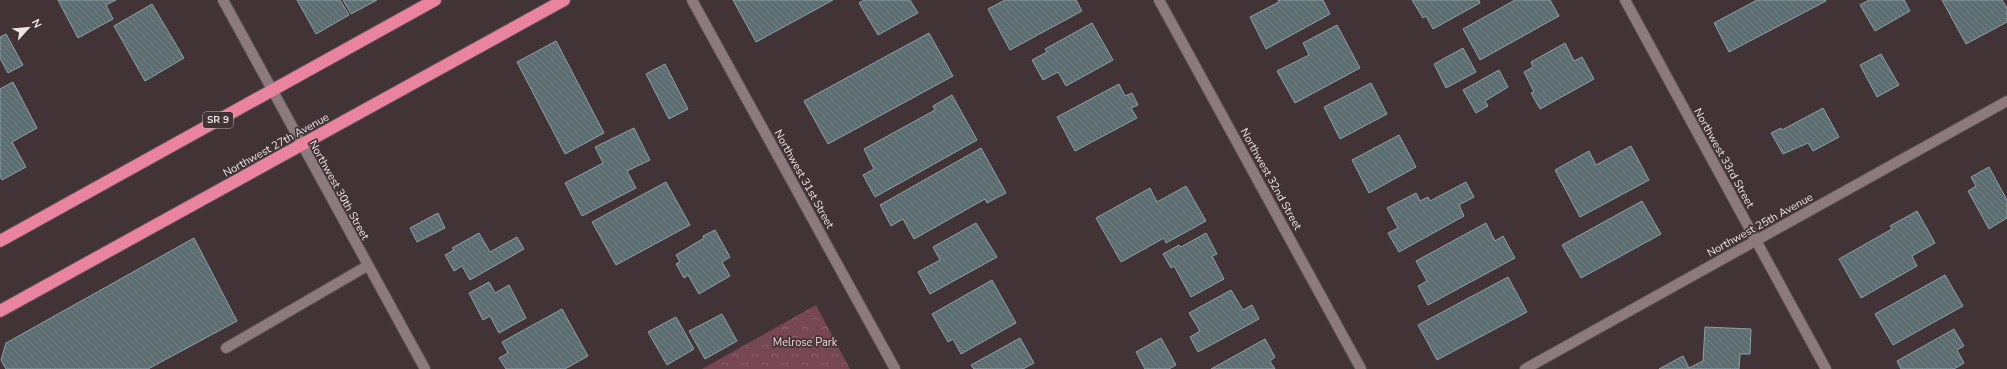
<svg xmlns="http://www.w3.org/2000/svg" width="2007" height="369" viewBox="0 0 2007 369" font-family="'Nunito Sans',sans-serif">
  <style>
    .park { fill: url(#park-crowns) }
    .building { fill: url(#building-back-hatch); stroke: #8ea1a5 }
    .lines { fill: none; stroke-linecap: round; stroke-linejoin: round }
    .lane-casing { stroke: #5b4f52; stroke-width: 12 }
    .street-casing { stroke: #5b4f52; stroke-width: 12 }
    .highway-casing { stroke: #5b4f52; stroke-width: 14 }
    .lane { stroke: #8c7a7e; stroke-width: 10 }
    .street { stroke: #8c7a7e; stroke-width: 10 }
    .highway { stroke: #ea839f; stroke-width: 12 }
    .labels { text-anchor: middle; dominant-baseline: central; stroke-width: 3.5; stroke-linejoin: round; paint-order: stroke }
    .shield { fill: #423336; stroke: #baafb1; stroke-width: 1 }
    .shield-label { font-size: 10px; font-weight: bold; fill: #eee4e6 }
    .street-label { font-size: 11px; fill: #eee4e6; stroke: #423336 }
    .park-label { font-size: 11px; fill: #f6d3db; stroke: #423336 }
  </style>
  <defs>
    <pattern id="park-crowns" width="20" height="18" patternUnits="userSpaceOnUse"><rect width="20" height="18" fill="#764753"/><path d="M2 6a3 3 0 1 1 6 0M12 15a3 3 0 1 1 6 0" fill="none" stroke="#8a616c"/></pattern>
    <pattern id="building-back-hatch" width="6" height="6" patternUnits="userSpaceOnUse"><rect width="6" height="6" fill="#5b6d71"/><path d="M-1 5l2 2M0 0l6 6M5-1l2 2" fill="none" stroke="#738285"/></pattern>
  </defs>
  <rect width="100%" height="100%" fill="#423336"/>
  <path class="park" d="M816,305L850,369H702Z"/>
  <path class="building" d="M58,0H116L106,5L113,19L78,38Z
    M297,0H340L349,15L316,34Z
    M343,0H377L351,14Z
    M733,0H833L756,42Z
    M864,0H910L918,13L878,35L859,3Z
    M1005,0H1076L1082,11L1010,50L988,9Z
    M1278,0H1323L1330,14L1266,49L1250,17L1279,2Z
    M1412,0H1479L1480,3L1433,29L1426,16L1423,18Z
    M1515,0H1550L1559,16L1480,60L1463,29Z
    M1757,0H1826V1L1729,52L1714,23Z
    M1869,0H1904L1910,11L1875,31L1860,5Z
    M1942,0H2002L2007,8V22L1966,44Z
    M152,4L184,58L145,81L114,26Z
    M1092,23L1113,60L1066,86L1058,72L1043,80L1032,60L1047,52L1045,49Z
    M1337,25L1360,68L1295,103L1277,71L1309,55L1303,43Z
    M929,33L953,76L828,144L804,101Z
    M6,34L23,65L8,73L0,58V37Z
    M556,41L604,133L565,154L517,62Z
    M1565,43L1574,61L1582,57L1594,79L1540,109L1531,93L1534,92L1524,72L1533,67L1531,62Z
    M1463,48L1476,72L1446,88L1434,64Z
    M1881,54L1899,85L1877,97L1860,65Z
    M665,64L688,109L669,119L646,74Z
    M1499,70L1508,87L1485,101L1488,106L1476,113L1463,90Z
    M13,82L37,128L12,142L26,167L2,180L0,177V89Z
    M1371,83L1387,114L1340,139L1324,107Z
    M1119,84L1125,96L1132,93L1138,105L1131,108L1137,118L1075,151L1057,117Z
    M952,95L977,140L875,197L863,175L874,169L864,149L935,110L933,106Z
    M1823,108L1839,137L1813,151L1808,143L1783,154L1771,133L1781,128L1782,130Z
    M634,128L650,160L627,171L636,188L582,216L565,183L603,163L595,147Z
    M1399,135L1416,167L1369,193L1352,160Z
    M1631,146L1649,180L1580,217L1555,170L1589,151L1596,165Z
    M981,148L1006,193L987,203L985,199L914,239L903,219L891,226L880,205Z
    M1989,167L2007,200V218L1989,229L1968,191L1976,186L1971,177Z
    M666,182L690,225L616,265L592,222Z
    M1466,182L1474,197L1459,205L1464,216L1399,252L1388,233L1398,228L1387,208L1416,193L1420,201L1428,197L1430,201Z
    M1186,186L1206,221L1166,243L1164,238L1121,262L1096,218L1150,188L1157,202Z
    M1642,201L1661,234L1581,278L1562,245Z
    M1917,211L1935,243L1912,256L1917,266L1861,298L1839,259L1892,229L1890,226Z
    M438,213L445,228L417,242L410,228Z
    M976,223L997,257L930,294L918,272L940,260L933,247Z
    M1486,223L1495,241L1503,236L1515,258L1428,305L1418,286L1427,281L1416,261Z
    M715,230L730,257L722,262L730,276L699,294L688,275L684,278L676,264L680,262L676,255L704,238L703,236Z
    M479,233L490,252L517,237L524,249L470,280L462,266L454,271L445,255L454,250L452,248Z
    M1206,233L1217,254L1212,256L1224,279L1191,297L1174,266L1171,268L1163,254L1179,245L1181,247Z
    M194,238L237,321L148,369H6L1,360L6,343Z
    M1945,275L1963,306L1893,345L1875,314Z
    M1508,277L1527,312L1437,360L1418,325Z
    M992,280L1016,323L961,354L953,339L948,342L932,314Z
    M489,282L495,293L509,285L526,318L499,333L490,316L483,320L469,293Z
    M1231,290L1243,310L1252,305L1259,319L1198,352L1190,337L1200,331L1189,313Z
    M562,309L588,356L565,369H506L499,358L508,353L502,342Z
    M722,314L737,341L705,359L689,331Z
    M676,317L694,349L667,365L648,332Z
    M1705,327L1751,329L1750,354H1740L1739,369H1659L1683,356L1689,368L1703,361Z
    M1954,329L1964,346L1957,350L1964,363L1954,369H1901L1897,361Z
    M1020,338L1034,363L1023,369H974L971,365Z
    M1161,338L1176,365L1169,369H1145L1136,352Z
    M1265,339L1275,357L1270,361L1275,369H1211Z"/>
  <g class="lines">
    <g class="lane-casing">
      <path id="lane" d="M226,348L367,266"/>
    </g>
    <g class="street-casing">
      <path id="street" d="M223,0L425,369
        M692,0L895,369
        M1159,0L1361,369
        M1625,0L1826,369
        M1525,369L2007,101"/>
    </g>
    <g class="highway-casing">
      <path id="highway" d="M0,241L435,0
        M0,311L564,0"/>
    </g>
    <use href="#lane" class="lane"/>
    <use href="#street" class="street"/>
    <use href="#highway" class="highway"/>
  </g>
  <g class="labels">
    <rect class="shield" x="203" y="112" width="30" height="16" rx="3"/>
    <g class="shield-label">
      <text x="218" y="120">SR 9</text>
    </g>
    <g class="street-label">
      <text transform="translate(276 145) rotate(-29)">Northwest 27th Avenue</text>
      <text transform="translate(1724 158) rotate(61)">Northwest 33rd Street</text>
      <text transform="translate(804 179) rotate(61)">Northwest 31st Street</text>
      <text transform="translate(1271 179) rotate(61)">Northwest 32nd Street</text>
      <text transform="translate(339 190) rotate(61)">Northwest 30th Street</text>
      <text transform="translate(1760 225) rotate(-29)">Northwest 25th Avenue</text>
    </g>
    <g class="park-label">
      <text x="805" y="342">Melrose Park</text>
    </g>
  </g>
  <g transform="translate(28 28) rotate(63)" stroke="#423336" stroke-width="3" paint-order="stroke">
  <path d="M0-3L7 15L0 10L-7 15Z" fill="#eee4e6"/>
  <text y="-6" font-size="11" font-weight="bold" text-anchor="middle" fill="#eee4e6">N</text>
  </g>
</svg>
